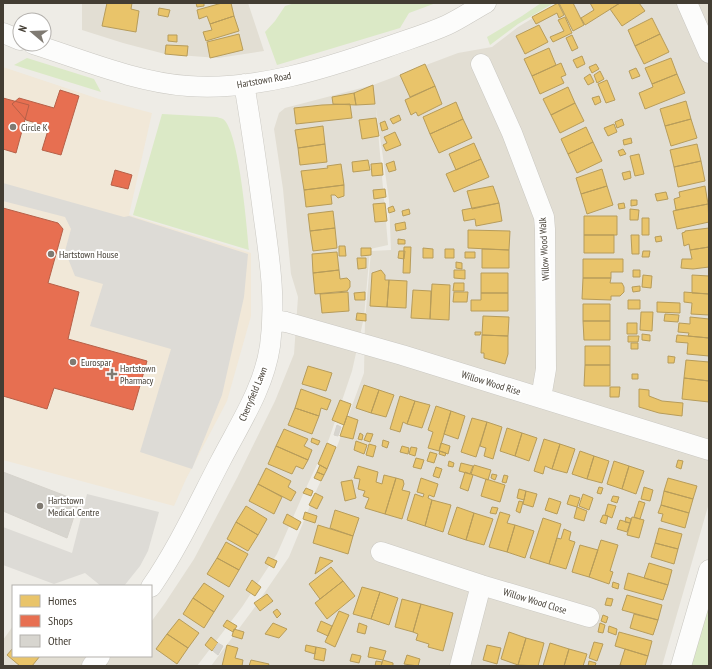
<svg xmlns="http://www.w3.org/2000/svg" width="712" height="669" viewBox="0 0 712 669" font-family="'PT Sans Narrow',sans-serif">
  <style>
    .residential { fill: #e2ded3 }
    .commercial { fill: #f1e8d8 }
    .green { fill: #dbe9c6 }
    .parking { fill: #dddbd6 }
    .homes { fill: #e9c46a; stroke: #b79c5a }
    .shops { fill: #e76f51; stroke: #b66048 }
    .building { fill: #d7d5cf; stroke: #d6d3cc }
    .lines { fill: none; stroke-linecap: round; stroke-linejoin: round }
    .minor-casing { stroke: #cac8c2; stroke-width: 21 }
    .minor { stroke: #fcfcfb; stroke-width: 20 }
    .poi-dot { fill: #7f7a72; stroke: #fff; stroke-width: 1.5 }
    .labels { text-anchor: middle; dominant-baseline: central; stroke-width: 4; stroke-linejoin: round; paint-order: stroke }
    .street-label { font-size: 10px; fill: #433d33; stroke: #fff }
    .poi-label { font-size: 10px; fill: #433d33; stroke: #fff; text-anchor: start }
  </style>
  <rect width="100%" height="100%" fill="#eeece6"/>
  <path class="residential" d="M82,3H248L264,51L218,58L165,54L123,43L82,30Z
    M558,3H709V503L662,666H211L252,611L289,557L317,489L338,444L364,373L365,321L371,251L391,250L389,200L376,108L388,245L370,249L364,317L352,371L329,439L305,490L277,554L242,607L197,666H3V640L13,626V656H151V622L165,603L194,559L237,478L275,401L294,354L298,297L291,274L283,189L274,129L279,113L285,108L373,85L458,53L492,47L518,27Z"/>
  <path class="commercial" d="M3,67L99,99L152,113L129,215L251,253V316L227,401L186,479L174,506L3,460Z"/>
  <path class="green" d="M295,3H436L409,13L400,28L277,65L265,32L275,21L285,6Z
    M541,3H554L518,24L490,45L487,37L522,16Z
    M27,58L94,79L101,92L14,65Z
    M162,114L217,117C218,118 222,118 223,119C239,130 247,228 249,250L133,215Z
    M709,572V666H683Z"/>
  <path class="parking" d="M3,183L124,217L129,216L248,254L244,297L222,395L192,469L140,452L171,349L90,326L103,284L75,276L65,251L71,229L65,217L3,201Z
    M87,494L159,512L148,551L140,566L124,586H101L85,573L54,584L3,565V527L72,553Z"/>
  <path class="homes" d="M107,3H132L131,9L139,11L136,32L102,26Z
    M196,3H204V6L197,7Z
    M222,3H231L234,16L210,24L207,16L199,19L197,10Z
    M558,3L564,15L559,18L557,13L536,24L532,17Z
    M559,3H573L584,25L573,31Z
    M590,3H620L585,25L581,18L594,10Z
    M620,3H639L645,11L622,26L610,9Z
    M159,8L170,10L168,17L158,15Z
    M234,16L239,31L206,41L203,32L212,30L210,24Z
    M565,17L572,33L553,42L550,37L564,31L558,20Z
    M652,18L660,34L635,46L628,30Z
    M539,25L548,42L525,54L516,36Z
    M239,34L243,50L210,58L207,42Z
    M660,34L669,52L644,64L635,46Z
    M168,35H177V42L168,41Z
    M572,35L578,48L572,51L566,38Z
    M166,45L188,46L187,56L165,54Z
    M549,48L556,65L532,76L524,59Z
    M582,56L585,64L577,68L573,60Z
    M671,58L677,74L652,84L645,68Z
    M561,63L566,75L561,77L564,83L540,94L532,76Z
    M425,64L435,86L410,97L400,75Z
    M596,64L599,69L592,73L589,67Z
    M636,68L640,76L632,79L629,71Z
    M600,71L604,79L597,83L594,75Z
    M590,74L594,82L588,85L584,78Z
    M677,74L685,93L645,109L639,93L653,87L652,84Z
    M607,80L615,100L606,103L598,84Z
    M373,85L375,104L356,105L354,93Z
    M435,86L442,104L418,116L416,112L411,115L405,100Z
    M568,87L575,103L551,115L543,99Z
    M354,93L356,105L333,104L332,97Z
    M599,96L601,102L595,105L592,98Z
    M686,101L691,119L665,126L660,109Z
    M456,102L463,119L430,134L423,117Z
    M575,103L584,121L560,133L551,115Z
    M350,104L352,118L296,124L294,108L322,105Z
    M399,115L401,120L393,124L390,119Z
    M376,118L379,136L362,139L359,120Z
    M463,119L472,138L439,153L430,134Z
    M622,119L624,125L617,128L615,122Z
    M691,119L697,138L671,146L665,126Z
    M385,121L388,129L382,131L380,123Z
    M614,124L617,132L608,136L604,128Z
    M323,126L325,144L298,148L295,130Z
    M586,127L593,142L568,154L561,139Z
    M395,132L401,145L386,151L383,145L387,143L384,137Z
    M631,138L632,143L624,145L623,140Z
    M593,142L602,161L577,173L568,154Z
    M474,143L481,159L456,170L449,154Z
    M325,144L327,162L300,165L298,148Z
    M697,144L701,161L674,167L670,150Z
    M623,149L626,154L620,156L618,151Z
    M639,154L644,174L635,176L630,156Z
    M481,159L489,177L454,192L446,174Z
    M368,160L370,170L353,172L352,162Z
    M394,161L396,170L389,172L386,164Z
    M701,161L705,181L678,187L674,167Z
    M382,163L383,175L372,176L371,164Z
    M341,164L344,185L304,190L301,171L328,168L327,166Z
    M602,169L607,186L581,194L576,178Z
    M630,171L631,178L624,180L622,173Z
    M344,185V196L338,198L335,195H331L332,204L306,207L304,190Z
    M493,186L499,203L472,209L467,191Z
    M607,186L613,205L587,214L581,194Z
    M705,186L708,204L676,210L674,199L680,197L679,192Z
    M385,189L386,197L374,199L373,190Z
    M666,192L668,199L657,201L655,194Z
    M631,200H637V205L631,206Z
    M385,203L387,221L375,222L373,204Z
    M499,203L502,221L476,226L475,219L464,221L462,210Z
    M624,203L625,208L619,209L618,204Z
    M708,204L709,222L677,229L673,211Z
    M393,206L395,211L389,213L388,208Z
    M409,209L410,214L403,216L402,211Z
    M630,209L639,210L638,220H630Z
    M333,211L335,228L310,231L308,214Z
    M584,216H617V235H584Z
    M642,218H649V235H642Z
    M405,222L406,229L396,231L395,224Z
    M335,228L337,248L313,251L310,231Z
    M709,228V247L690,250L689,244L684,246L682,233L685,232V231Z
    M468,230L510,231L509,250L468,248Z
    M584,235H614V253H584Z
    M631,235H639V254H632Z
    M661,236L662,241L656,242L655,237Z
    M398,239L405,240V244H398Z
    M339,246H345L346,256H339Z
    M404,247H411L410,273H403Z
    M709,247V267L693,269L681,268L682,259H692L690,250Z
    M361,248H371V255L361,256Z
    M423,248L433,249V258H423Z
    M445,249H454V258H445Z
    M482,249L509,250V268H482Z
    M399,251H405L404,259L398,258Z
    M643,251H650L649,257H642Z
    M337,252L339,270L313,273L312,254Z
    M465,252H475V258H465Z
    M357,258H366V268L358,269Z
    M583,259H623V272H611V278H583Z
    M456,262L462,263V269L456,268Z
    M339,270L340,279L347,278L350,281V287L347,291L315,294L313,273Z
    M381,270L385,275V280H389L387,307L370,306L372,273Z
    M454,270H465V279L454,278Z
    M633,270H640V277H633Z
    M481,273H508V293H481Z
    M643,275L652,276L651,288L642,287Z
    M692,275L709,276V294L692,293Z
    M583,278H611L610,283H622L624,287V292L620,296H611V300L582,299Z
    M389,280L407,281L406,308L387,307Z
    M454,283H464V291H453Z
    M432,284L450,285L449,320L430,319Z
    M640,286V291L633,292L632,287Z
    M413,290L431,291L430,319L411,318Z
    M348,292L349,311L322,313L320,294Z
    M365,292V300H355L354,293Z
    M454,292H468L467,302H453Z
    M684,292L709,294V315L691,314L692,303L684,302Z
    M481,293H508V311H471V300H481Z
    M628,300H640V309H628Z
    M657,302L680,303V313L657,312Z
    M583,304H610V321H583Z
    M641,312H653L652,331L640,330Z
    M357,313L366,314V321L356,320Z
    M665,314L679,315L678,322L664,321Z
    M483,316L509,317L508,336L482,335Z
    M690,317L709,319V338L688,336L689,333L678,332L679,323L690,324Z
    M583,321H610V340H584Z
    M627,323H637V334H627Z
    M475,332H481L480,335H475Z
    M642,334L650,335V341L642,340Z
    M482,335L508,336V354L505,364L484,358V353H481Z
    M677,335L709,338V356L687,354L688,343L676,342Z
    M628,336H639L638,342H628Z
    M631,343H638V349H631Z
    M585,346H610V365H585Z
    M668,356L675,357L674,363H668Z
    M686,360L709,362V381L684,378Z
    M585,365H610V386H584Z
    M308,366L332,373L326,391L302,384Z
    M632,374H638V379H632Z
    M684,378L709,381V402L682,399Z
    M364,385L379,390L371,413L356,408Z
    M610,387H620L619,397H610Z
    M301,389L331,400L327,410L321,408L319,416L295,408Z
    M639,389L649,390V396L662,401L683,403L682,416L659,413L639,407Z
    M379,390L394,395L386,417L371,413Z
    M400,396L415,401L407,424L403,422L400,432L390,429Z
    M340,400L351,404L344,425L332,420Z
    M415,401L430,405L422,428L407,424Z
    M436,406L451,411L439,451L428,448L433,432L428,430Z
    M295,408L319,416L312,434L288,425Z
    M451,411L465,416L458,439L444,434Z
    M347,416L358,420L353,439L340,436Z
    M472,418L487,422L476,457L461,452Z
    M487,422L502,427L493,459L484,456L486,448L480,446Z
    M507,428L522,433L515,456L500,451Z
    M284,429L308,439L304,446L312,450L308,460L276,446Z
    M360,433L363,435L362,440L358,439Z
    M367,433L373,434L370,442L364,440Z
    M522,433L537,438L529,461L515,456Z
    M312,438L320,441L318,445L311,442Z
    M544,439L560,444L552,469L545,466L543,474L534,471Z
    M383,440L389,442L387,448L382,446Z
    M356,441L367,445L364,454L354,450Z
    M327,443L336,447L327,469L318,464Z
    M441,443L450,446L448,454L439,451Z
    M369,444L376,446L373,457L366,455Z
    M560,444L575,449L567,473L552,469Z
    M276,446L308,460L303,469L296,466L292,474L268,464Z
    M402,446L409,448L408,454L400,452Z
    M411,447L417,448L415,456L409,454Z
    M440,451L446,453L445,456L439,454Z
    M580,451L594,456L587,479L572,474Z
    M430,452L437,454L434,463L427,461Z
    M594,456L609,461L602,483L587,479Z
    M416,458L424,460L421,469L413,467Z
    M678,460L683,461L681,469L676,467Z
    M449,461L454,463L453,467L448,466Z
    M614,461L629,466L622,489L607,484Z
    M461,463L473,466L470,474L459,471Z
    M320,465L327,469L324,475L317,472Z
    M474,465L491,470L488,480L471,474Z
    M358,466L378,472L376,482L382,484L384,475L396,478L385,514L365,508L369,498L363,496L365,491L358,489L360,479L354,478Z
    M629,466L644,471L636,494L622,489Z
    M436,467L442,469L439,478L433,476Z
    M266,468L291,481L288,487L296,492L291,501L258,484Z
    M317,472L324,475L321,481L314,478Z
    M465,472L473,475L468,491L460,488Z
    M492,474L497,475L495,480L491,478Z
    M504,475L508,476L506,483L502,482Z
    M396,478L403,480L404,484L402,490L410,492L402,519L385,514Z
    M421,478L438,484L434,497L429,495L428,498L432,500L425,526L407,520L415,494L423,497L424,494L417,492Z
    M668,478L697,486L693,499L664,491Z
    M486,479L505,485L500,502L481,496Z
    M352,480L356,498L345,501L341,482Z
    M258,484L282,497L274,514L249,501Z
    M599,487L603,488L601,494L597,493Z
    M644,487L653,490L650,501L641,499Z
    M306,488L313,491L311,496L303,493Z
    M519,489L526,491L524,500L517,498Z
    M526,491L537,494L533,507L523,504Z
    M664,491L693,499L689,513L661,505Z
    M315,493L323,497L317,509L309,505Z
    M583,494L593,498L589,510L579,506Z
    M570,495L580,498L577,507L567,504Z
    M613,496L619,497L617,503L611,501Z
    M549,498L561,502L557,514L545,510Z
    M432,500L451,505L443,532L425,526Z
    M519,501L523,502L520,513L516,511Z
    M639,501L645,503L640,519L634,517Z
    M608,504L616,506L612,518L605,515Z
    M661,505L689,513L685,528L661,521L663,514L658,513Z
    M246,506L267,519L258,535L236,522Z
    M457,507L474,513L466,540L448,534Z
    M492,507L498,508L496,514L490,513Z
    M577,507L587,511L584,521L574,518Z
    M335,510L359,518L353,536L330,528Z
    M305,512L317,516L315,523L303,519Z
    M500,512L510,515L507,523L515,525L507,552L489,547Z
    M474,513L493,519L484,545L466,540Z
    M287,514L301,522L297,530L283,523Z
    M603,515L608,516L606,524L600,522Z
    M626,517L631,519L630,523L625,522Z
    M632,517L644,520L639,538L627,535Z
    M543,518L561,524L549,564L530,558Z
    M620,520L630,523L627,532L617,529Z
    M236,522L258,535L248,551L227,539Z
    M318,525L353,536L348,554L313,543Z
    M515,525L534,531L525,558L507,552Z
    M659,528L682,534L678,549L655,543Z
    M564,529L571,532L569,540L575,542L566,569L549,564L557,538L561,539Z
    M601,540L618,545L610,571L613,572L609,584L589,577Z
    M226,542L248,554L239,570L217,558Z
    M655,543L678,549L674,564L651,557Z
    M580,545L598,550L589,577L572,572Z
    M268,557L277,561L274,568L265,563Z
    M320,557L333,561L315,574Z
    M217,558L239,570L229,587L207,574Z
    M649,563L672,570L668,585L644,578Z
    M331,567L343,581L320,599L309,584Z
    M628,573L668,585L663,600L624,589Z
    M252,580L261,587L255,596L246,590Z
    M343,581L355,596L327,619L315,603Z
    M613,582L619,584L618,589L612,587Z
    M204,583L224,596L214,612L193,598Z
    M362,587L380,592L371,619L353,614Z
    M380,592L398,598L389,625L371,619Z
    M267,594L273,601L260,611L254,603Z
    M627,595L662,605L658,620L622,610Z
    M193,598L214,612L204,628L183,614Z
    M607,598L613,599L611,606L605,605Z
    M402,599L421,604L413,632L395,627Z
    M421,604L453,613L443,651L428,647L429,644L416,640L418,634L413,632Z
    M277,609L281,614L277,618L273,612Z
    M339,611L349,615L335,647L325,642Z
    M634,614L658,620L653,635L630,628Z
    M603,615L608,617L606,623L601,621Z
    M179,619L199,633L188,648L167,634Z
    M227,620L237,626L233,632L223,626Z
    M321,621L332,626L328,636L317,631Z
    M273,623L287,629L279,638L265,634Z
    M359,623L367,626L365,634L357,632Z
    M600,623L605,625L603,633L598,632Z
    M609,626L617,629L616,635L608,632Z
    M234,629L244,632L242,639L232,636Z
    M509,632L526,638L518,665L501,659Z
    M619,632L652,641L648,656L615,646Z
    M167,634L188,648L177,664L156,649Z
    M211,637L218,643L212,651L205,645Z
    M526,638L544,643L538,666L518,665Z
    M594,642L603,644L597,661L589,658Z
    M550,643L569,649L564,666H543Z
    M227,645L238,648L235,658L243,660L242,666H222Z
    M306,645L316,647L315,654L305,651Z
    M487,645L501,648L497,664L483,660Z
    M316,647L326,649L324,661L314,659Z
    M370,647L386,651L383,660L368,657Z
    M13,648V656H40L32,666H20L7,655Z
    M569,649L587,654L583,666H564Z
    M625,649L648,656L645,666H625L620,665Z
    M352,654L361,656L359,663L350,661Z
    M407,655L420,659L418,666L404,664Z
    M251,660L269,664L268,666H249Z
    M383,660L393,663V666H381Z
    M376,661L382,662L381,666H375Z
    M589,661L596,663L595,666H588Z"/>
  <path class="shops" d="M60,90L79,96L61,155L42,150L49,127L26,120L12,104L19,98L54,108Z
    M3,98L29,105L16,153L3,149Z
    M115,170L132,175L128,189L111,185Z
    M3,208L58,223L63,229L48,283L79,292L68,339L147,361L133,410L54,388L47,409L3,396Z"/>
  <path class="building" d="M337,425L341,427L338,436L334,435Z
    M3,472L79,501L67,538L3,511Z
    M218,643L223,646L218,655L213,651Z"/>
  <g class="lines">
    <g class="minor-casing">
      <path id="minor" d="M687,3L709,53
        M3,33L20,40
        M33,44C84,60 135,82 188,86C255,91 324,69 387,47C406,40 427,34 447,25C460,19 473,10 486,3
        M481,64L512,133L544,217L545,229L546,369L541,398
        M273,320L286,322L402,355L709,450
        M381,552L481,585L589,617
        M151,587C178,548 198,504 220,462C239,425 264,388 270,346C276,303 270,262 264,219C258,174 252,129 244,84
        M92,666L100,656
        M460,666L481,585
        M681,666L709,570"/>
    </g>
    <use href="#minor" class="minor"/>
  </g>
  <g class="poi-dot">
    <circle cx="13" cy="127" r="4"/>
    <circle cx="51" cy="254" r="4"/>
    <circle cx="73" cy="362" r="4"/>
    <path d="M110 368h4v4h4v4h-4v4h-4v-4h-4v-4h4z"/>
    <circle cx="40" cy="506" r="4"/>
  </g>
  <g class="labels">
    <g class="street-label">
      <text transform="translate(264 80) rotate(-10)">Hartstown Road</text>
      <text transform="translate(544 249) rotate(-93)">Willow Wood Walk</text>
      <text transform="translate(491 383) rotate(17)">Willow Wood Rise</text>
      <text transform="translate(253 394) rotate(-67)">Cherryfield Lawn</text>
      <text transform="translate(535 601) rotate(17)">Willow Wood Close</text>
    </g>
    <g class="poi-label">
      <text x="21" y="127">Circle K</text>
      <text x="59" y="254">Hartstown House</text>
      <text x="81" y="362">Eurospar</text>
      <text x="120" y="368">Hartstown<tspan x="120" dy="12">Pharmacy</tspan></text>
      <text x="48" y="500">Hartstown<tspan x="48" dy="12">Medical Centre</tspan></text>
    </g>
  </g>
  <rect width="712" height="669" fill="none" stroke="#433d33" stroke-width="8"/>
  <rect x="12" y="585" width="140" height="72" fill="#ffffff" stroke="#b4b1ad"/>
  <rect x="20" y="595" width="20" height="12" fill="#e9c46a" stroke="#b4b1ad"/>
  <text x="48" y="605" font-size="12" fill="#433d33">Homes</text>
  <rect x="20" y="615" width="20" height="12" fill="#e76f51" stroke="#b4b1ad"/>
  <text x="48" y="625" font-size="12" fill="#433d33">Shops</text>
  <rect x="20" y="635" width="20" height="12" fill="#d7d5cf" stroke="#b4b1ad"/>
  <text x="48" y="645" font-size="12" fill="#433d33">Other</text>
  <g transform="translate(32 32) rotate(289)"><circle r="19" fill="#ffffff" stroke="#b4b1ad"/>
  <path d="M0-3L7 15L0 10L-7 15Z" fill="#7f7a72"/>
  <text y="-6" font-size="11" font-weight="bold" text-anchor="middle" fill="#433d33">N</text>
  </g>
</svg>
